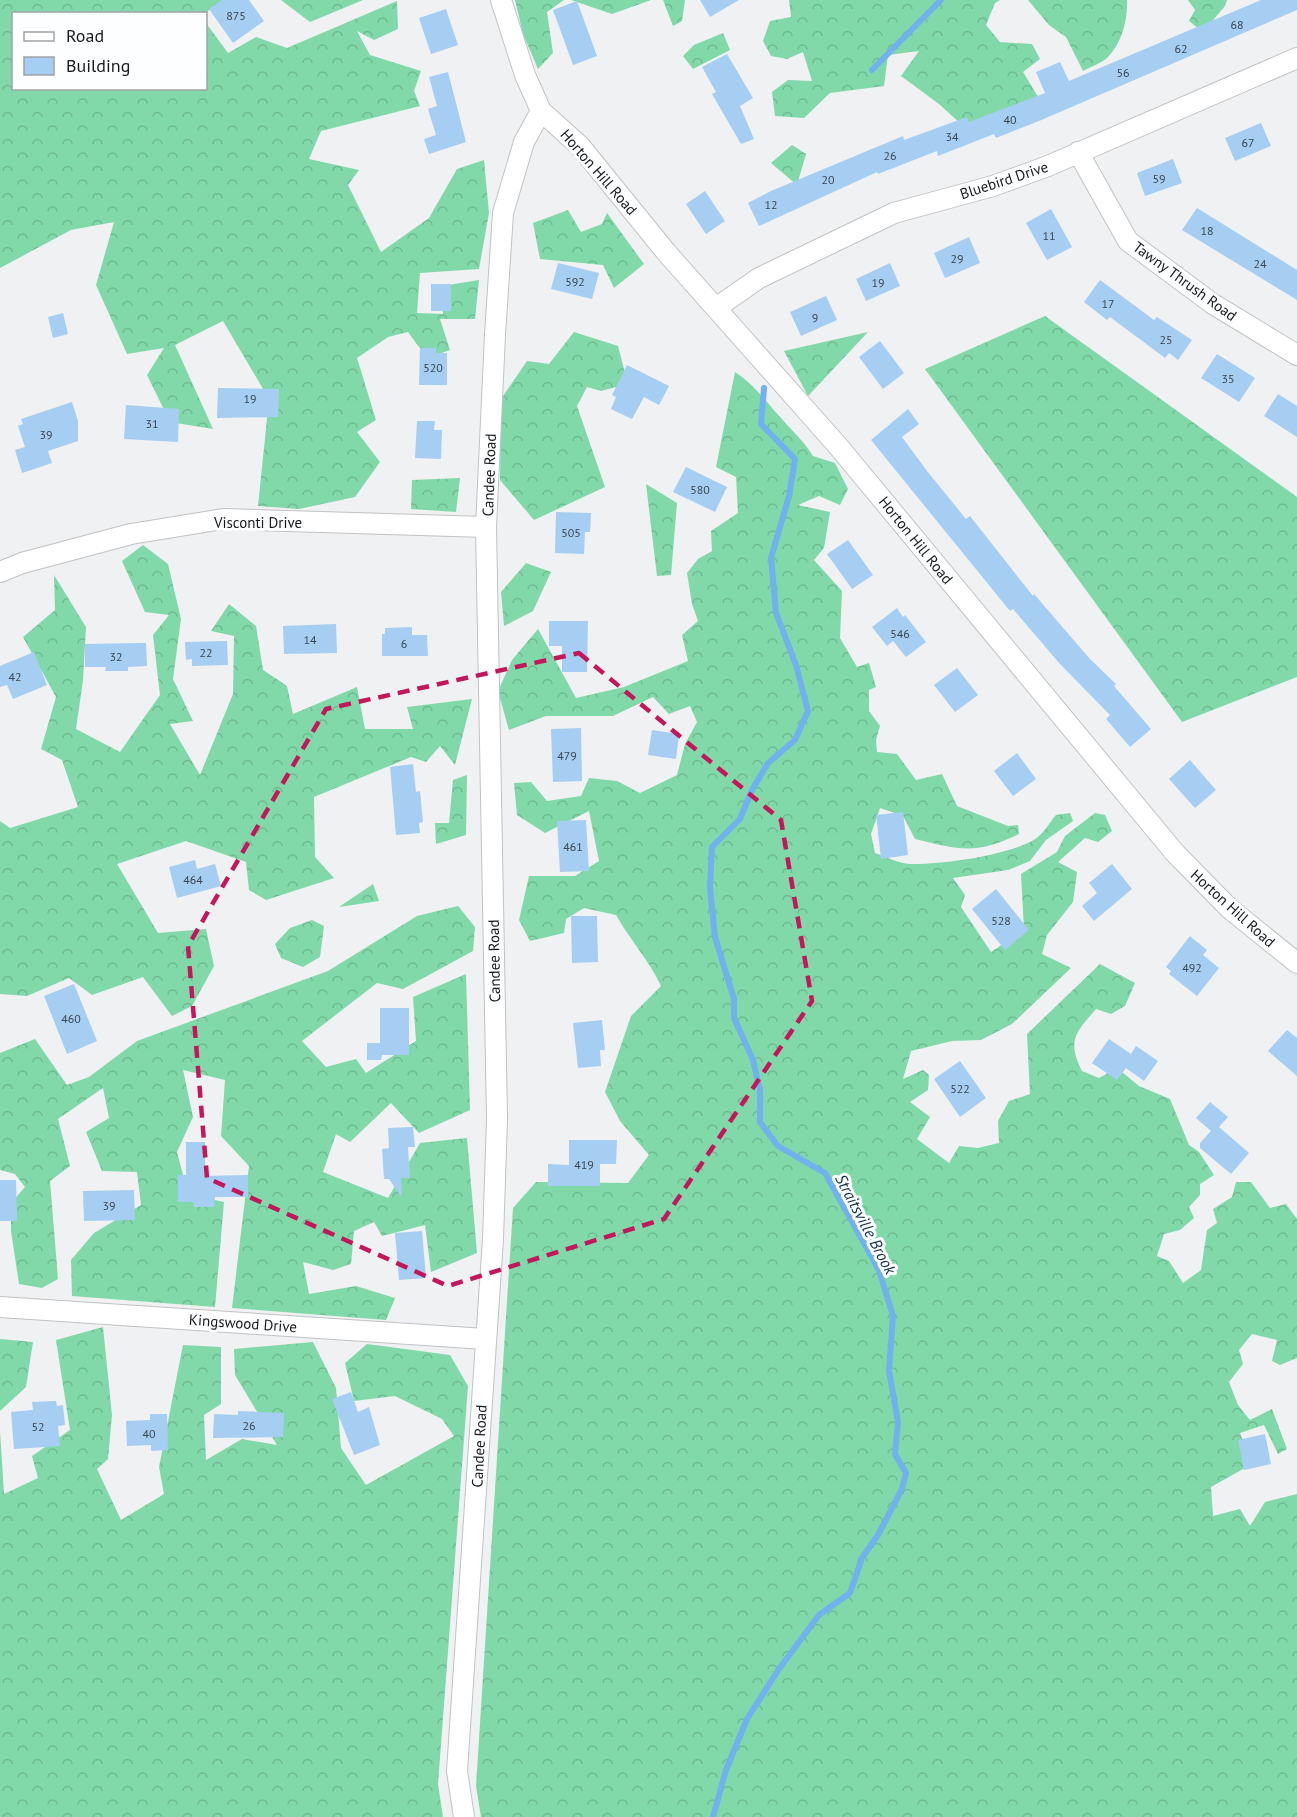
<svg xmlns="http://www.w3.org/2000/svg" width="1297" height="1817" viewBox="0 0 1297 1817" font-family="'PT Sans',sans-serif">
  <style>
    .forest { fill: url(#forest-crowns) }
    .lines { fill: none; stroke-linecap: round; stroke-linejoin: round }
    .stream { stroke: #70b1ee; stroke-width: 6 }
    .building { fill: #a6cef2 }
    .minor-casing { stroke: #c1c2c4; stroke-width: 22 }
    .minor { stroke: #fff; stroke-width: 20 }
    .marked { fill: none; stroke: #c2185b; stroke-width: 4.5; stroke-dasharray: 12 8; stroke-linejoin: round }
    .labels { text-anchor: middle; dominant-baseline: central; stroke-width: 6; stroke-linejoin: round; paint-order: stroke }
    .number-label { font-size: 12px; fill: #3c4650 }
    .street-label { font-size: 15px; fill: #19191a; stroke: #fdfeff }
    .water-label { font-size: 16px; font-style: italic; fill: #122e47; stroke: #fdfeff }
  </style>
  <defs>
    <pattern id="forest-crowns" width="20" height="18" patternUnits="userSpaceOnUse" patternTransform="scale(1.5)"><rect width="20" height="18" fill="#81d9a9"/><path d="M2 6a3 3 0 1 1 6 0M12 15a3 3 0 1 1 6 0" fill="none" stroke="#6fba91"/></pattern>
  </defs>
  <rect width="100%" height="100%" fill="#eff1f2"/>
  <path class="forest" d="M0,0H223L205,13L14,14V88H206V23L228,53L256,37L287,48L397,1L398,29L374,40L357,31L370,55L421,71L414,91L420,106L321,131L309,159L359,170L348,185L381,252L429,218L457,169L484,160L489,213L479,269L420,273L417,313L443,314L442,286L479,280L475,319H440L450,350L427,358L408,332L388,337L357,358L376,420L357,432L380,462L355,497L299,509L258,506L269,399L223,321L175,345L213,429L170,422L147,375L164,348L127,354L96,285L114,222L71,230L0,268Z
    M281,0H363L310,22Z
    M515,0H564L547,12L553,53L538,69L523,34Z
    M571,0H651L612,14Z
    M663,0H685L682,21L673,26Z
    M789,0H1000L995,3L986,25L1000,42L1032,44L1040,59L1023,72L1043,105L962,125L939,104L901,76L919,51L888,55L884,86L830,93L804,118L775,116L772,92L788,80L812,81L803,52L787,59L771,56L763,41L770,21L791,17Z
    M1028,0H1127C1128,19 1122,43 1108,57C1102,63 1090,67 1083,71L1066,37L1049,25Z
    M1188,0H1227L1225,6L1203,32L1189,21L1195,10Z
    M723,33L730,50L693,69L683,56L694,45Z
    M792,145L806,154L797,185L771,163Z
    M568,210L581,232L602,224L607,213L644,264L614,288L603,265L540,259L533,223Z
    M1045,316L1297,497V677L1182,722L925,369Z
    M574,332L618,346L628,384L601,391L587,387L577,406L605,487L534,520L500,480L501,399L527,361L549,364Z
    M868,332L808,396L784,351Z
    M735,372C755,385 766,402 782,419C793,432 804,441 813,456L835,463L848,489L840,505L819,496L798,505L830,512L824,548L814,560L842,591L840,638L857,667L869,663L876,687L869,690V711L880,726L876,740L877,752L897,754L916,780L942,774L957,806L1008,826L1018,825L1019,834C975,855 961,850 915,839L903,816L880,808L871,834L875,853C886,857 900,864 911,864C940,865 1015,855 1038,837C1045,831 1050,822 1056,815L1070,813L1073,821L1046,840L1030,861L1008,870L953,878L965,895L961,907L991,952L1024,930L1021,874L1057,852L1065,836L1095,813L1105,815L1112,831L1098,842L1085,838L1058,862L1077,872L1073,902L1047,935L1042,954L1071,968L1012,1024L981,1040L952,1041L911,1051L903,1079L923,1070L929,1075L928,1090L910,1102L930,1117L917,1139L949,1163L959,1146L978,1148L999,1143L998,1121L1009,1101L1030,1094L1027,1034L1100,964L1135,983L1125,1006L1111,1014L1096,1009C1075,1033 1067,1041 1082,1071L1099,1078L1117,1068L1139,1086L1170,1099L1189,1145L1199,1152L1214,1175L1200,1184V1195L1189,1207L1194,1218L1180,1230L1164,1234L1157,1256L1169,1261L1183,1283L1201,1270L1207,1230L1217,1223L1213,1209L1232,1197L1236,1182H1251L1270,1208L1286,1204L1297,1219V1358L1280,1365L1272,1361L1277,1340L1252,1334L1239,1350L1243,1364L1229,1382L1238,1405L1250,1420L1272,1409L1287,1449L1278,1454L1264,1425L1240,1433L1252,1464L1211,1487L1213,1516L1240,1509L1250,1526L1265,1502L1297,1494V1817H481L476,1786L513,1208L536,1182L628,1183L649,1155L620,1121L605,1092L631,1016L661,986C649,960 630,940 616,915L584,908L566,919L564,933L530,941L519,920L529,876H575L599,861L589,811L545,833L517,815L514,783L531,782L547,801L581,796L589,778L617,781L640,793L677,775L685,744L697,722L690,706L669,714L653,697L613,716H546L509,730L498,691L512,660L538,629L576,698L624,687L688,661L682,635L698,621L692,604L687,573L698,559L712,551L711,531L738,513L736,477L716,467Z
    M460,478L456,512L411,509L412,480Z
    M646,484L677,503L671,575L657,576Z
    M143,545L168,564L181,619L173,679L193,721L170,724L200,775L233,694L234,636L211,631L229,604L256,626L263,670L287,686L293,714L357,687L365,729H413L407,707L472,699L455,765L440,746L426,762L411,757L314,797L315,857L334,878L266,900L249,890L246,862L186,841L117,864L158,933L206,929L214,966L192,1006L172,1016L143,977L92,995L69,978L27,996L0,994V821L10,828L78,807L62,760L41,749L56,697L23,637L55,610L54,575L86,627L83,680L76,729L120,752L160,695L153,635L169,615L145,612L122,561Z
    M526,563L551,572L533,611L504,626L501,592Z
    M467,775L466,835L436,844L435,823H449L453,780Z
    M373,884L379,901L339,907Z
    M458,906L475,927L473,951L403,989L377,983L302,1041L326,1067L356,1059L366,1073L416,1041L413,997L466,974L470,1110L419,1133L391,1103L350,1142L336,1134L323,1172L388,1198L420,1143L467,1138L477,1253L431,1272L425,1225L382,1236L374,1222L354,1231L351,1264L333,1270L303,1262L309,1294L356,1286L395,1298L386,1320L232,1308L249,1166L221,1136L225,1080L183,1070L193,1117L177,1152L188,1194L224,1202L215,1307L72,1296L71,1260L94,1233L141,1205L137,1172L102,1171L86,1132L109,1118L103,1088L58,1119L70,1166L50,1181L58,1279L42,1288L19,1284L11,1231V1203L25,1187L15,1174L0,1170V1053L35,1039L67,1085L89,1077L137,1041L328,971L417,916Z
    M312,920L324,926L320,957L303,967L281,958L275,944L290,928Z
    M103,1327L112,1415L108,1459L97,1469L121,1520L164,1494L159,1467L183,1345L221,1347V1404L204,1415L206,1460L242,1439L277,1445L235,1375L234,1349L313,1342L336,1388L341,1448L366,1485L454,1436L442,1419L395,1396L354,1401L345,1363L367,1344L450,1355L468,1386L438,1784L443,1817H0V1431L4,1494L38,1478L32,1456L70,1430L56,1340Z
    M0,1339L33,1342L26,1387L0,1411Z"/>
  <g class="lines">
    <path class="stream" d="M872,70L941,0
      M713,1817L726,1770L747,1719L779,1669L819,1615L850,1593L862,1558L878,1535L902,1489L906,1473L895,1454L898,1422L889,1371L893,1316L879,1270L825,1173L778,1146L760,1122V1090L753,1060L734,1018V999L715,937L710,888L712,847L740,819L752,790L768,763L795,740L808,711L796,665L776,613L771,558L789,496L795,459L761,424L764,388"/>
  </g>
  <path class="building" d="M222,0H249L264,21L233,43L209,9Z
    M700,0H739L710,17Z
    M1261,0H1297V10L1039,121L996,138L994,134L938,156L937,151L878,174L877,172L759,226L748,203L771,191L903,136L904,140L967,117L969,122L1045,93L1036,72L1060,62L1069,81Z
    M577,1L597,56L573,65L553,10Z
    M446,9L458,45L431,54L419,18Z
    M727,54L753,98L740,106L754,139L741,144L712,94L716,92L702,67Z
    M448,72L466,142L429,154L424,139L436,135L428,109L437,106L429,77Z
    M1261,123L1271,146L1235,161L1225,138Z
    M1173,159L1182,183L1145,196L1137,173Z
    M705,191L725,221L706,234L686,204Z
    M1197,208L1297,270V300L1182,230Z
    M1051,209L1072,247L1047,260L1026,223Z
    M969,237L980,263L945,278L934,253Z
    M558,263L599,273L592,299L551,289Z
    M890,263L900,286L866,301L856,279Z
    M1100,280L1154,320L1157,317L1192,340L1178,360L1169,353L1165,358L1110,317L1107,320L1084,302Z
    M431,284H451V311H431Z
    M826,296L837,320L801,336L790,312Z
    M63,313L68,334L53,338L48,317Z
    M880,341L904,373L883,389L859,357Z
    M420,348H436V353H447V385H419Z
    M1217,354L1255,378L1239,402L1201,378Z
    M627,365L669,386L659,405L644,397L632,419L611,409L616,397L612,395Z
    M218,388L279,389L278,417L217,418Z
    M1278,394L1297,406V437L1264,416Z
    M72,402L78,421V441L48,451L52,463L22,473L15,450L25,447L18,426L23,424L21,419Z
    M126,405L179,409L178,442L124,439Z
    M908,409L919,424L902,437L927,471L966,519L970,516L1033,596L1034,594L1090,659L1116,684L1114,686L1151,729L1130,747L1106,719L1110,715L1060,664L1013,609L1010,611L871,440Z
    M417,421H435L434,430H442L441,459L415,458Z
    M686,467L727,487L715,512L673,492Z
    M556,512L591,513L590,532H585L584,554L555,553Z
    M848,540L873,575L852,589L827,554Z
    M897,608L903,617L905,615L926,642L906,657L893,641L887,646L872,627Z
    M549,621H588L587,672H562V646H549Z
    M336,624L337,653L284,654L283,626Z
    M412,627V635H427L428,656H382V634H385V628Z
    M227,641L228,665L192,666V659L186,660L185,642Z
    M139,643H146L147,666L128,667V671H105L106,667H85V644Z
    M34,652L47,685L13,699L7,685L0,687V666Z
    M957,668L978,695L955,712L934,685Z
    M581,728L582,781L553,782L551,729Z
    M652,730L679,734L676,759L648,755Z
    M1017,753L1036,779L1013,796L994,771Z
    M1190,760L1216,790L1195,808L1169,779Z
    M413,764L416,792L420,791L423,822L419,823L420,833L396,835L390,767Z
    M903,812L908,855L881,859L876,815Z
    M586,820L589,871L560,872L557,821Z
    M195,860L197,869L215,864L221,886L177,898L169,867Z
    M1112,864L1132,889L1094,921L1082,906L1097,893L1089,883Z
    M996,889L1029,930L1005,950L972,909Z
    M571,916H597L598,962L572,963Z
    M1190,936L1207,950L1203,955L1219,968L1197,996L1169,974L1171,971L1166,967Z
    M74,984L97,1041L67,1054L44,996Z
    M380,1008H409V1055H382L381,1060H367V1043H380Z
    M602,1020L605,1050H600L601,1066L578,1068L573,1023Z
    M1287,1030L1297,1038V1076L1268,1051Z
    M1109,1039L1131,1054L1136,1046L1158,1061L1144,1081L1126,1068L1117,1080L1092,1063Z
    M960,1061L986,1098L960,1117L934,1079Z
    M1210,1102L1228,1117L1219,1127L1249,1153L1231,1174L1200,1148V1143L1211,1131L1196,1118Z
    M413,1127L415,1147H408L410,1178H401L402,1198L389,1179H384L382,1149L389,1148L388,1128Z
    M569,1140H617L616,1164H600V1186H548V1164L569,1165Z
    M186,1142H205V1176L248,1175V1197H215L214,1207H194V1202H178V1175H186Z
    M0,1180H16L17,1221H0Z
    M134,1190L135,1220L84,1221L83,1191Z
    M422,1231L426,1278L399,1280L395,1233Z
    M351,1392L358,1412L369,1407L380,1445L354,1455L332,1399Z
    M56,1401L57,1406L63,1405L65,1425L58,1426L60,1446L14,1449L11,1412L33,1410L32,1402Z
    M238,1411L284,1413L283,1437L213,1438L214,1414L238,1415Z
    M150,1414H167L168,1450L151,1451V1445L127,1446L126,1421L150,1420Z
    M1265,1434L1271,1464L1244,1470L1238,1440Z"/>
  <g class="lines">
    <g class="minor-casing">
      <path id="minor" d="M501,0L525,75L541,111L580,146L666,252L838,446L1175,853L1230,909L1297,963
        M1078,152L1128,241L1213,304L1297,355
        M716,308L759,278L894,213L993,186L1048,166L1297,58
        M0,572L22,563L131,534L223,519L486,527
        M0,1307L485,1339
        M464,1817L457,1771L493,1239L497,1119L486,527L495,335L503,213L524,142L541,111"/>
    </g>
    <use href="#minor" class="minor"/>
  </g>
  <path class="marked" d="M579,653L781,820L812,1001L664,1219L448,1286L207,1178L188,946L326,709Z"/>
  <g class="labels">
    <g class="number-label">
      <text x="236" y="15">875</text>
      <text x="1237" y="24">68</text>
      <text x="1181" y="48">62</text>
      <text x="1123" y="72">56</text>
      <text x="1010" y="119">40</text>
      <text x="952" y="136">34</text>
      <text x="1248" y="142">67</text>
      <text x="890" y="155">26</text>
      <text x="1159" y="178">59</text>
      <text x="828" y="179">20</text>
      <text x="771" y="204">12</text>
      <text x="1207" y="230">18</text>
      <text x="1049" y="235">11</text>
      <text x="957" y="258">29</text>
      <text x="1260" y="263">24</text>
      <text x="575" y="281">592</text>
      <text x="878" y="282">19</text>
      <text x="1108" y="303">17</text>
      <text x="815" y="317">9</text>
      <text x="1166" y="339">25</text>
      <text x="433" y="367">520</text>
      <text x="1228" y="378">35</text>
      <text x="250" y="398">19</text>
      <text x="152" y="423">31</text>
      <text x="46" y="434">39</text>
      <text x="700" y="489">580</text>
      <text x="571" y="532">505</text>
      <text x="900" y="633">546</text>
      <text x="310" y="639">14</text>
      <text x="404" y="643">6</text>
      <text x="206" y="652">22</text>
      <text x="116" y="656">32</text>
      <text x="15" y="676">42</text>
      <text x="567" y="755">479</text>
      <text x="573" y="846">461</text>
      <text x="193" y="879">464</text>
      <text x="1001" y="920">528</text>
      <text x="1192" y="967">492</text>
      <text x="71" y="1018">460</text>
      <text x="960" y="1088">522</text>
      <text x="584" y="1164">419</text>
      <text x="109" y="1205">39</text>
      <text x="249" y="1425">26</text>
      <text x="38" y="1426">52</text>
      <text x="149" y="1433">40</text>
    </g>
    <g class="street-label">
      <text transform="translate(599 172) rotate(49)">Horton Hill Road</text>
      <text transform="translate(1004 180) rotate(-18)">Bluebird Drive</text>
      <text transform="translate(1185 281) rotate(36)">Tawny Thrush Road</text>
      <text transform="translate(489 475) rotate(-88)">Candee Road</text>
      <text x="258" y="522">Visconti Drive</text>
      <text transform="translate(916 540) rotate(51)">Horton Hill Road</text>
      <text transform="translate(1233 908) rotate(42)">Horton Hill Road</text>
      <text transform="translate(494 961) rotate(-91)">Candee Road</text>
      <text transform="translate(243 1323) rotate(4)">Kingswood Drive</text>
      <text transform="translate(479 1446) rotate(-87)">Candee Road</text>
    </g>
    <g class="water-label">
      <text transform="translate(866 1224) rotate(62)">Straitsville Brook</text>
    </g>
  </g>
  <rect x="12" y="12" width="195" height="78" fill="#fdfeff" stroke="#a2a2a3" stroke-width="1.5"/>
  <rect x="24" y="32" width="30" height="9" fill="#ffffff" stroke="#a2a2a3" stroke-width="1.5"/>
  <text x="66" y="42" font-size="18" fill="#19191a">Road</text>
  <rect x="24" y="57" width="30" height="18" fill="#a6cef2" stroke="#a2a2a3" stroke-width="1.5"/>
  <text x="66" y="72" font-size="18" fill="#19191a">Building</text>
</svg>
